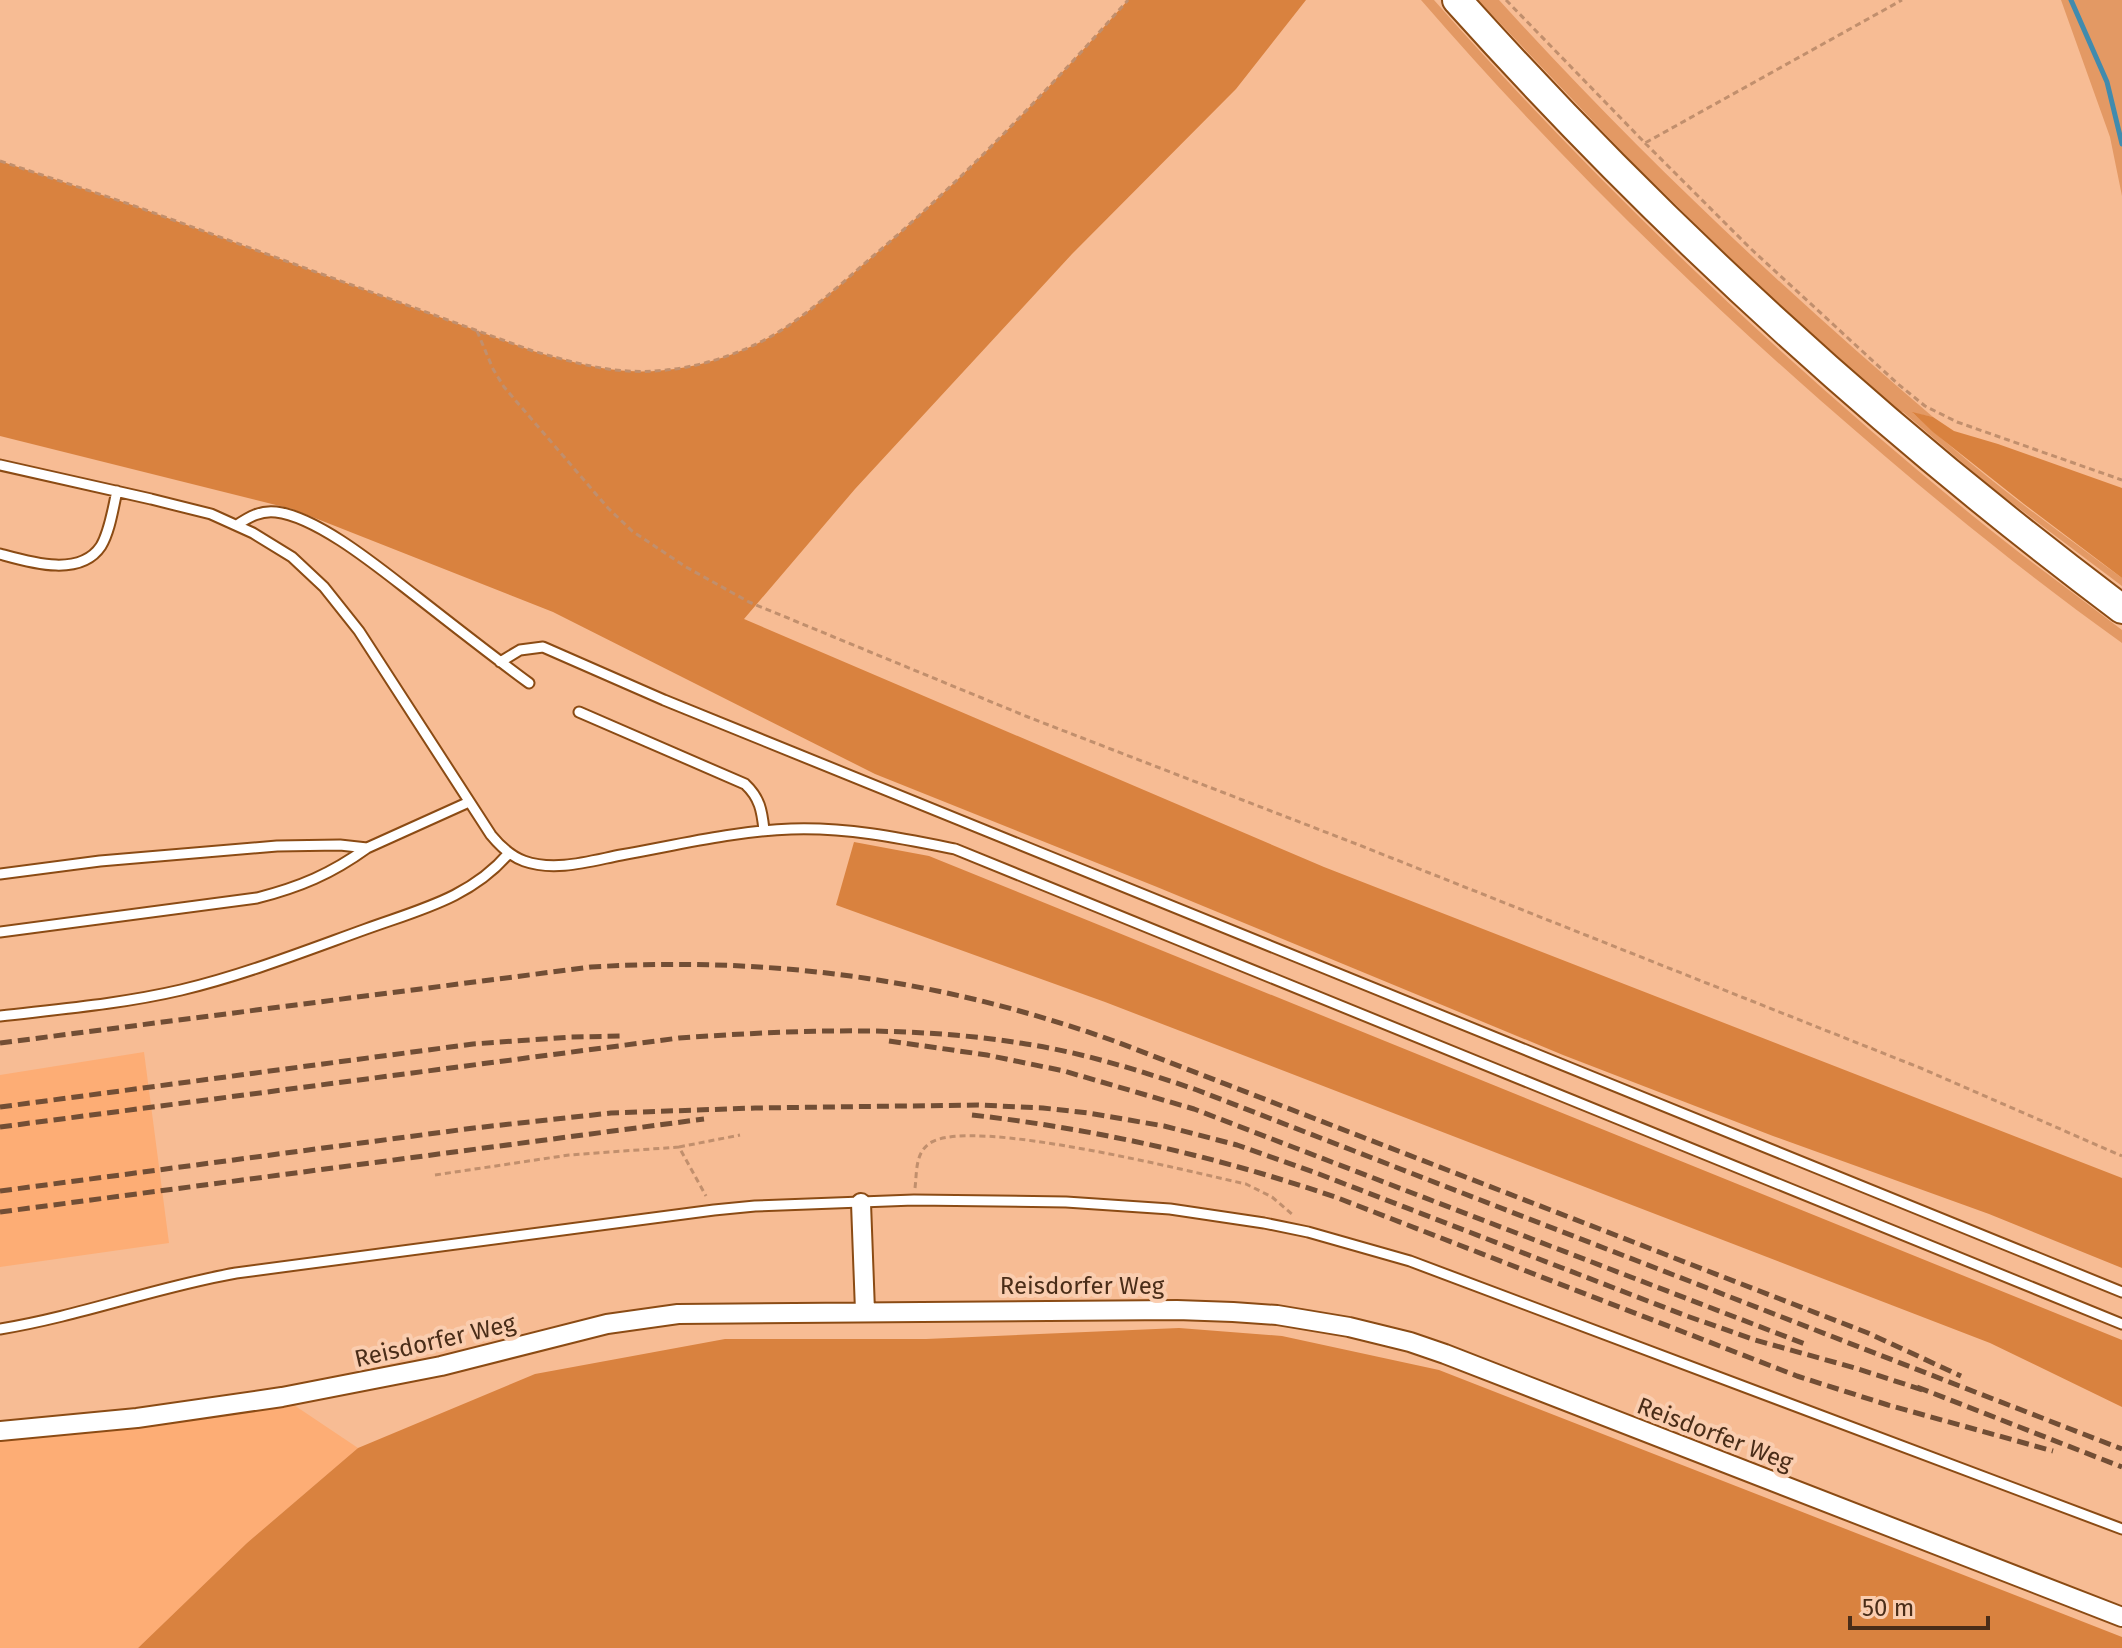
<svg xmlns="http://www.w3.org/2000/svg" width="2122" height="1648" viewBox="0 0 2122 1648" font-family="'Fira Sans',sans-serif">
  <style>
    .built { fill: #fdad75 }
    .green { fill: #e39964 }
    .forest { fill: #d9823f }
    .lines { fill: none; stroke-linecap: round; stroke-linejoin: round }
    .stream { stroke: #418bae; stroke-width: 5 }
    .lane-casing { stroke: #8b4b14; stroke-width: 13 }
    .street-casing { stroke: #8b4b14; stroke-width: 22 }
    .primary-casing { stroke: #8b4b14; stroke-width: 32 }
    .path { stroke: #c18f6d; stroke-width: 3; stroke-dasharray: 6 4; stroke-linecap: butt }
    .lane { stroke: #fff; stroke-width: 9 }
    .street { stroke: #fff; stroke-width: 18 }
    .primary { stroke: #fff; stroke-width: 28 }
    .rail { stroke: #724e35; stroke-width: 5; stroke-dasharray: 12 6; stroke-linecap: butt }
    .labels { text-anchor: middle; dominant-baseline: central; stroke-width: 8; stroke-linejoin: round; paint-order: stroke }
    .street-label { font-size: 24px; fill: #4a2d18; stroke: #facdaf }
  </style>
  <rect width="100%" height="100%" fill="#f7bc94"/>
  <path class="built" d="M144,1052L169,1243L0,1267V1075Z
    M282,1397L358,1448L247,1543L138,1648H0V1431Z"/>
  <path class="green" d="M1421,0H1434C1599,187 1780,359 1973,516C2021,555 2072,592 2122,630V643C2017,568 1917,485 1820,400C1678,275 1545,143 1421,0Z
    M1478,0H1499C1634,149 1780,287 1933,417L1913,413C1977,472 2052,527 2122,578V586L1992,488L1903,412L1897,411L1759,286L1630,160Z
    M2061,0H2122V196L2110,137Z"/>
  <path class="forest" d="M1128,0H1306L1236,89L1072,254L855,489L744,619L1324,867L2122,1178V1268L1989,1214L1773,1136L1563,1055L1157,887L875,774L553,612L292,509L0,436V161L132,205L533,351C589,367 628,378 687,367C718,361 750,349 777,333C811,312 842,283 872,257C964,179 1048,90 1128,0Z
    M1912,412L1933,417L1954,431L1998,444L2122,488V578L2024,504L1933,432Z
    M854,842L929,856L2122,1340V1407L1990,1343L1105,1002L836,905Z
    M1179,1328L1282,1336L1439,1370L2122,1637V1648H138L247,1543L358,1448L535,1374L725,1339H926Z"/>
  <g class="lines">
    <path class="stream" d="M2071,0L2107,82L2122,144"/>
    <g class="lane-casing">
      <path id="lane" d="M0,465L151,499L211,514L253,533L292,557L324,587L359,631L491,835C500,846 510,856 524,861C555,872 590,861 621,855C677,845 734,831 791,829C847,827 900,838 955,849L2122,1324
        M237,525C249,517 261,510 276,512C319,517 383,571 417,597C454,626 491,655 529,683
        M0,554C29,562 80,578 101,546C110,531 113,508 117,491
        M500,662L520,650L543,647L664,700L2122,1292
        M579,712L745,784C760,798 762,811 764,830
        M0,874L100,861L277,846L340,845L367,848L469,802
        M0,932L257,898C300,887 331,874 367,848
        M0,1016C60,1009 121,1004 181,990C244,975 305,951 366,929C418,910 471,898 509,853
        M0,1329C80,1316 156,1287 236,1273L714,1210L755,1206L914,1200L1066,1202L1170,1209L1264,1223L1308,1232L1410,1261L2122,1529"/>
    </g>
    <g class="street-casing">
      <path id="street" d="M861,1203L865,1311
        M0,1431L137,1418L282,1397L441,1366L607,1324L678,1314L1177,1310L1233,1312L1277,1315L1349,1327L1410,1342L1445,1354L2122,1617"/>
    </g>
    <g class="primary-casing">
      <path id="primary" d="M1457,0C1659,225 1881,428 2122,609"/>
    </g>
    <path class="path" d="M1506,0L1645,143L1902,0
      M1645,143L1750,248L1898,384L1925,406L1957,422L2122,480
      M0,161L132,205L533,351C589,367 628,378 687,367C718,361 750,349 777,333C811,312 842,283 872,257C964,179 1048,90 1128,0
      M477,331L493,369L504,387L608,508L632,531L686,567L749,602L1028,717L1359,845L1923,1069L2122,1156
      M679,1147L740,1135
      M435,1175L569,1155L679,1147L706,1196
      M915,1188C917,1172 915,1153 930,1143C971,1116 1191,1172 1246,1184L1272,1197L1293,1215"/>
    <use href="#lane" class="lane"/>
    <use href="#street" class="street"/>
    <use href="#primary" class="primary"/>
    <path class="rail" d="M889,1041L987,1055L1064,1071L1194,1109L1805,1344
      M0,1043L591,967C776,956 944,980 1117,1042L1868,1333L1961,1376
      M0,1107L473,1044L571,1037L623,1036
      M972,1115C1097,1129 1219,1157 1338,1198L1797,1376L1888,1405L2053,1451
      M0,1127L679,1038C794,1030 912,1025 1026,1044C1085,1053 1141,1071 1197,1090L2122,1449
      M0,1191L474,1128L611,1113L755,1108L978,1105L1043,1108L1088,1113L1164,1126L1237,1145L1319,1174L1684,1315L1755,1340L1855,1368L1926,1391
      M0,1212L704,1119
      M1917,1387L2122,1467"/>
  </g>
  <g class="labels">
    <g class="street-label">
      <text x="1082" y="1286">Reisdorfer Weg</text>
      <text transform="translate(435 1341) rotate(-13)">Reisdorfer Weg</text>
      <text transform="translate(1715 1434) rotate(21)">Reisdorfer Weg</text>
    </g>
  </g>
  <path d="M1850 1616v12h138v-12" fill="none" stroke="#4a2d18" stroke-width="4"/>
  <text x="1862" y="1616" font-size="24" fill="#4a2d18" stroke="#facdaf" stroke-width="6" paint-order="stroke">50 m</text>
</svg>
